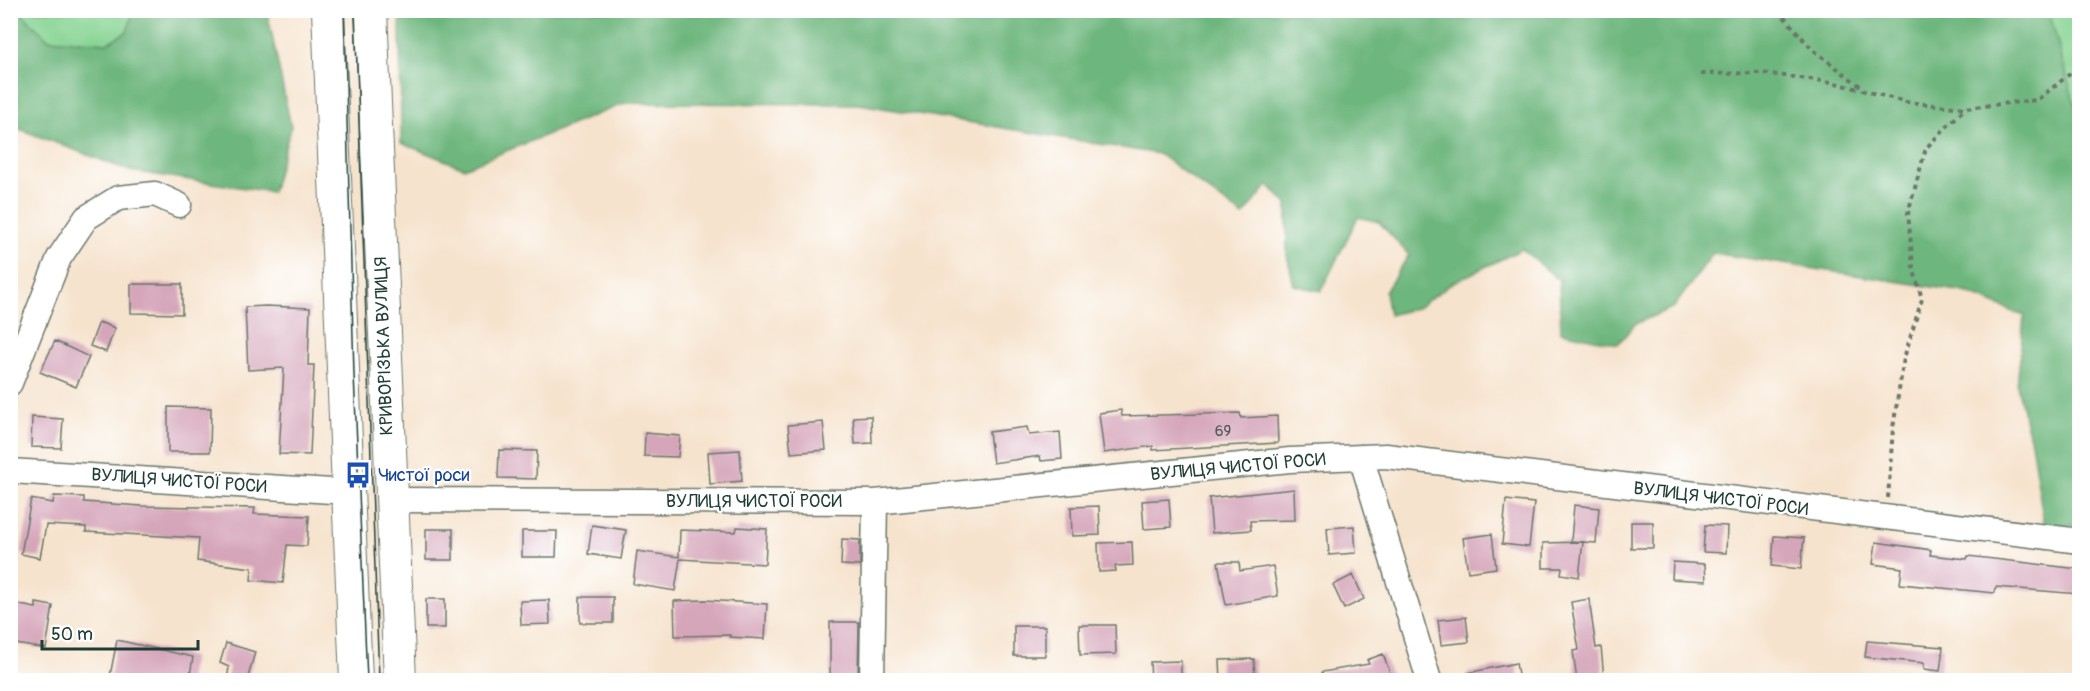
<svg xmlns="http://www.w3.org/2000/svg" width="2090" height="691" viewBox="0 0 2090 691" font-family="Pangolin,sans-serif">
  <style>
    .green { fill: #87d493; stroke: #538864; stroke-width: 1.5 }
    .forest { fill: #6db67d; stroke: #467a58; stroke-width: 1.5 }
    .building { fill: #d5a5ba }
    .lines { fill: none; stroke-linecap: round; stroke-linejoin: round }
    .minor-casing { stroke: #6a776a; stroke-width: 27 }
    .major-casing { stroke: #6a776a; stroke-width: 34 }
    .path { stroke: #6a776a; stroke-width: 4; stroke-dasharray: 4.5 4.5; stroke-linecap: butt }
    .minor { stroke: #fff; stroke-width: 24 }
    .major { stroke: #fff; stroke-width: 32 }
    .tram { stroke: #1f3d34; stroke-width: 1.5 }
    .labels { text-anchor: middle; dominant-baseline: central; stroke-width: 4.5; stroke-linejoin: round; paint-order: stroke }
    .number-label { font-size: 15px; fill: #4c5756 }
    .street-label { font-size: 18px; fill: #1f3d34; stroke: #fff }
    .transit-label { font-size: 18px; fill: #164399; stroke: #fff; text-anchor: start }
  </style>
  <rect width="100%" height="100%" fill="#fff"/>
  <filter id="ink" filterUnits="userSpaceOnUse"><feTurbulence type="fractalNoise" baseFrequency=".0167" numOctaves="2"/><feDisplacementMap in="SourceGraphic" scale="12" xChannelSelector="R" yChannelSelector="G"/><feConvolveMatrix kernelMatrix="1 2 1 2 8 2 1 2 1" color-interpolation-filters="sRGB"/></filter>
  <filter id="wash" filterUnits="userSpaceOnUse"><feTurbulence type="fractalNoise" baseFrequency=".008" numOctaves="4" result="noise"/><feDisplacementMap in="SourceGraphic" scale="24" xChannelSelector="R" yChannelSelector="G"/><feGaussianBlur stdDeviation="1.35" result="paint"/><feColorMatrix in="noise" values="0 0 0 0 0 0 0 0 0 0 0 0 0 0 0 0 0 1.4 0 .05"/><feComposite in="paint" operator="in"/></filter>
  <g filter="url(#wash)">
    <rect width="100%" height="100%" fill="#f6e3cd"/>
    <path class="green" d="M19,11H134L127,32L107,43L48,39Z
      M2053,11H2079V120L2051,19Z"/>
    <path class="forest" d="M10,11H19L48,39L107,43L127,32L134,11H267L291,127L272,192L130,171L17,128L10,120Z
      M400,11H2053L2051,19L2079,120V527L2044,523L2031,442L2017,386L2024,316L1965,292L1713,253L1674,307L1635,324L1618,344L1561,332L1559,280L1522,249L1454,282L1417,308L1389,315L1385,292L1409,255L1379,222L1358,217L1321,291L1294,285L1287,255V204L1268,185L1243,216L1159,154L859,104L625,103L464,168L401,143Z"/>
    <g id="blocks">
      <path class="building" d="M131,284H182V314L131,313Z
        M266,306L310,308L308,365H314L310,455L279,454L284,368L248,370L245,307Z
        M99,322L115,328L106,352L90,346Z
        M55,341L89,357L76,387L40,372Z
        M168,407L211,408L210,452H168Z
        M1121,410L1122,416L1240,413L1241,418L1277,416L1278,443L1153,450V446L1104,453L1099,413Z
        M871,416L872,443L855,444L853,417Z
        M32,417L63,419L61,448L31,447Z
        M823,422L826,450L791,453L788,425Z
        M1027,427L1029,435L1060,432L1062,459L1041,461L1040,456L993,463L989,432Z
        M645,433L680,436L678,457L644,456Z
        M499,450L537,451L536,479L498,478Z
        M740,450L742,481L710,484L708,452Z
        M1294,489L1295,520L1250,521L1251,530L1212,533L1209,498Z
        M54,496L84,497V502L142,506L255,508L254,514L309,516L307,546L287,545L283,583L251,580L252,568L197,561L199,538L86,532V527L46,525L40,558L21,554L31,499L53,503Z
        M1169,499L1171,527L1144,529L1142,501Z
        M1506,500L1534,503L1529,547L1502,544Z
        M1574,505L1599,508L1596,543L1571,541Z
        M1099,506L1100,535L1072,536L1071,507Z
        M1631,522H1653V548H1631Z
        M592,525L626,530L621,559L588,554Z
        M1705,525L1727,526L1726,553L1703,552Z
        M1354,526L1356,553L1329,555L1327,528Z
        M737,527L767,529L765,564L680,559L675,591L633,584L637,551L679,557L680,530L736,532Z
        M426,529H453V560H426Z
        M522,531H557L556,557H522Z
        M1492,534L1496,568L1468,572L1463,538Z
        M1774,536L1804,538L1801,569L1772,566Z
        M842,539L860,540V566L841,565Z
        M1132,542L1133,565L1115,566L1116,571L1099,572L1098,543Z
        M1583,542L1579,577L1561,574L1562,568H1543V543Z
        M1876,542L1931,550L1930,555L1967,559L1968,556L2079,569V594L1996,587L1995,593L1900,584L1902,568L1873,564Z
        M1218,562H1239L1240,571L1273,566L1278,596L1226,605Z
        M1673,562L1705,564L1706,581L1672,579Z
        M1353,575L1364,599L1344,609L1333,585Z
        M580,597H613V623H580Z
        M426,599H445V628H426Z
        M1589,599L1596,648L1601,647L1604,678L1577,681L1573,651L1579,650L1571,602Z
        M549,600L550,624L521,625L520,601Z
        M705,600L767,604L765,639L730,637V635L675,636L674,601Z
        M10,603L36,608V603L53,606L46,649L10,643Z
        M1466,617L1469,642L1441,645L1438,620Z
        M830,622H859L858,681H830Z
        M1079,625H1115L1116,654L1080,655Z
        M1014,626H1045V656H1014Z
        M117,640L193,657L189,681H109Z
        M1867,641L1943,647L1940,671L1924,669V663L1865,657Z
        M226,643L255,652L247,681H227L229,667L220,663Z
        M1383,654L1393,681H1323L1322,672L1369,664L1367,660Z
        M1254,659L1255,681H1221L1220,660Z
        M1181,661V681H1151L1150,662Z
        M1516,663L1519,681H1467V673Z"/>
    </g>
  </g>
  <g filter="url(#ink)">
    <use href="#blocks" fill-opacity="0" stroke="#6a776a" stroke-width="1.5"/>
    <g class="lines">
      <g class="minor-casing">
        <path id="minor" d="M10,383L59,258L86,218L118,198L155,194L179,205
          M1361,457L1429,680
          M10,471L348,492
          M393,500L875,502L1290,460L1386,456L2080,541
          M872,680L875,502"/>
      </g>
      <g class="major-casing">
        <path id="major" d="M328,10L356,680
          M371,10L400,680"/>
      </g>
      <path class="path" d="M1778,10L1811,48L1864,89
        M1701,74L1761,73L1832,82L1906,102L1965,108L2037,100L2080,66
        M1888,498L1893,428L1904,358L1922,299L1913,267L1908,213L1926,148L1965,108"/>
      <use href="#minor" class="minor"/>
      <use href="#major" class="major"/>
      <path class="tram" d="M344,10L354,374L367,680
        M355,10L379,680"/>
    </g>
  </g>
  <defs>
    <g id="bus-bare" transform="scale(2.07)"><path d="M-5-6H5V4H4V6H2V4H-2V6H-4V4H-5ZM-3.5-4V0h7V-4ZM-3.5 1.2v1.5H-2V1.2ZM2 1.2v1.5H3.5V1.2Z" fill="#1a4fb4" stroke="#fff" stroke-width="2.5" paint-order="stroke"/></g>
  </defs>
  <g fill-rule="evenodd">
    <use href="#bus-bare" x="358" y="475"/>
  </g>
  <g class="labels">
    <g class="number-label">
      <text x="1223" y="431">69</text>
    </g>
    <g class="street-label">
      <text transform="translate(384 346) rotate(-92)">КРИВОРІЗЬКА ВУЛИЦЯ</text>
      <text transform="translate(1238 467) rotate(-5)">ВУЛИЦЯ ЧИСТОЇ РОСИ</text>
      <text transform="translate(179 481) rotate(4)">ВУЛИЦЯ ЧИСТОЇ РОСИ</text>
      <text transform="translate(1721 499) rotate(7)">ВУЛИЦЯ ЧИСТОЇ РОСИ</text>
      <text x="754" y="501">ВУЛИЦЯ ЧИСТОЇ РОСИ</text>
    </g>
    <g class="transit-label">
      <text x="378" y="475">Чистої роси</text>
    </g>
  </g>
  <rect width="2090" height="691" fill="none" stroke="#fff" stroke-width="36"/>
  <path d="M42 640v9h156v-9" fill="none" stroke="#1f3d34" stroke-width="3"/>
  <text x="51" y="640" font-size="18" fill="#1f3d34" stroke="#ffffff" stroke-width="4.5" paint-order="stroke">50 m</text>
</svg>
